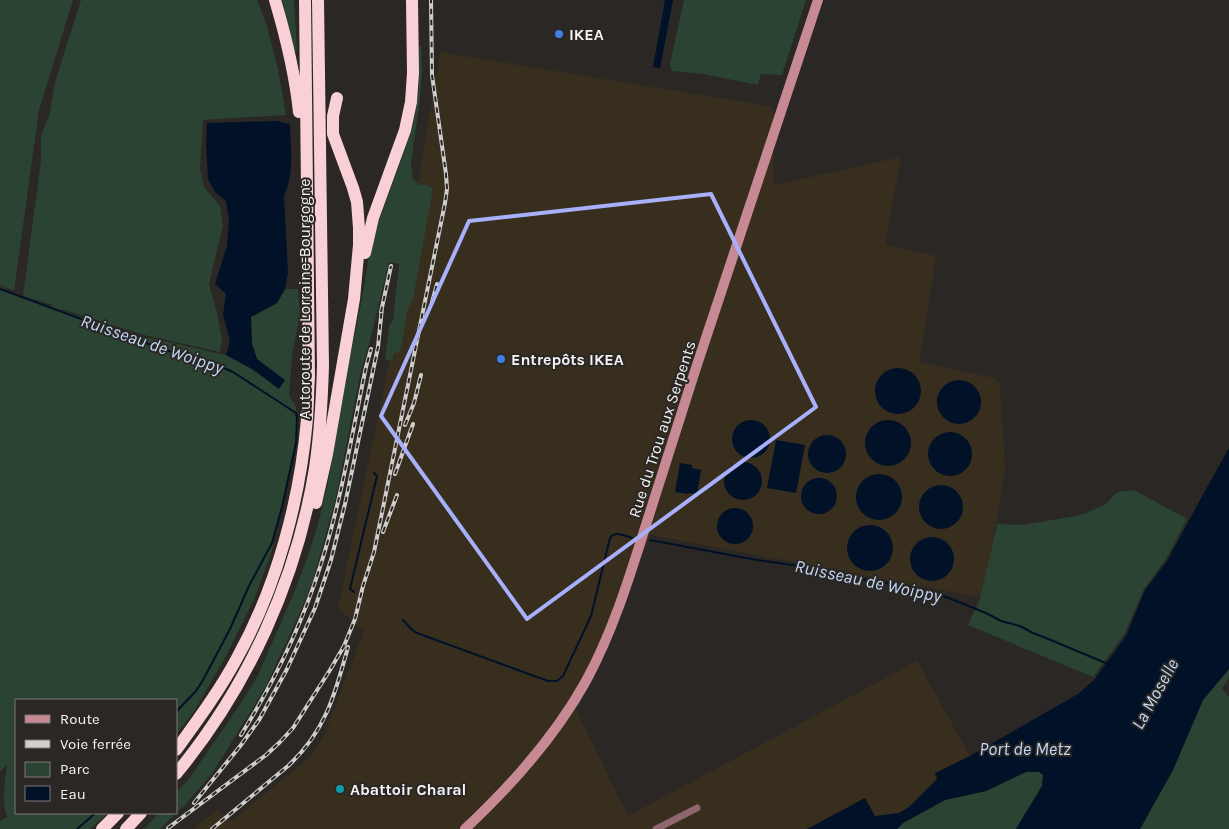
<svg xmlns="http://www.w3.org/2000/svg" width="1229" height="829" viewBox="0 0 1229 829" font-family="Karla,sans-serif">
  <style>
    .industrial { fill: #382e1e }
    .green { fill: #2b4332 }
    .water { fill: #011127 }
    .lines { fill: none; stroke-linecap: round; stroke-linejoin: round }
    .stream { stroke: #011127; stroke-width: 2 }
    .street { stroke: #8d676d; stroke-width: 7 }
    .secondary { stroke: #c78994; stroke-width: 10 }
    .highway { stroke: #f8d0d6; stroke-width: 12 }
    .rail-casing { stroke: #d0cecc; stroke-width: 4 }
    .rail { stroke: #2a2725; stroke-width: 2; stroke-dasharray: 5.5; stroke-linecap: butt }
    .marked { fill: none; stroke: #a8b0fc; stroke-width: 4; stroke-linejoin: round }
    .shop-dot { fill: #3f7fe0; stroke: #2a2725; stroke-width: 2 }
    .culture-dot { fill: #0f9aa8; stroke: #2a2725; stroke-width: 2 }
    .labels { text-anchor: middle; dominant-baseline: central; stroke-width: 4; stroke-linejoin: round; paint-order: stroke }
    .poi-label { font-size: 16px; font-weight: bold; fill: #f6f5f3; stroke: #2a2725; text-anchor: start }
    .street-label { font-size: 16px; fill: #f6f5f3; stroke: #2a2725 }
    .water-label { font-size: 18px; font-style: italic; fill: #c0d9f7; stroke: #2a2725 }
  </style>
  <rect width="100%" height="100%" fill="#2a2725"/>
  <path class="industrial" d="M440,52L773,107L774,185L901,157L885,245L936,256L919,362L994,378L1000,385L1005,468L983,598L651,535L573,704L628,816L917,661L970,756L986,791L933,829H194L218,809L230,822L307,760L323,738L364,631L338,608L388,368Z"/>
  <path class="green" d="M0,0H73L39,110L14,291L0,285Z
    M81,0H257L266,23L278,69L286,115L203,120L200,169L204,187L220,206L223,226L209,284L217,313L222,339L220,352L144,335L61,309L62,311L137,335L226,355L252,369L265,377L269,369L257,359L252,344L251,317L277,303L285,289H298L300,314L292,356L289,395L296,407L297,434L294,453L271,554L255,597L225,658L193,713L176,735V700H16V813H108L90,829H0V821L7,817C1,800 5,782 7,765L0,771V287L22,298L53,307L52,305L23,296L41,161V135L49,117L55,82Z
    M282,0H294L297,52L293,51L290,34Z
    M684,0H806L782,75L761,74L758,85L703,74L672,71L670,64Z
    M419,46H421L422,70L420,100L411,162L413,179L420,185H427L433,189L413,299L408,308L401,348L398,353H394L392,361L385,360L389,326L393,320L399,264L389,262L370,341L361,371L335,502L313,580L298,617L266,686L241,727L211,775L184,806L160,829H144L159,813H176V792L188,780L239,706L258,675L293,595L308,556L318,524L328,483L340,405L361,304L369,255L376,229L403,155L413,124L417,103L419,88Z
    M1134,490L1187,519L1166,559L1144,589L1124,635L1093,677L968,625L980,599L997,524L1023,525L1081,515L1106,504L1117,492Z
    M1229,669V678L1222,688L1229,697V829H1140L1173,770L1203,700Z
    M1026,772H1039L1043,775L1042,786L1016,829H897L903,823L945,800L986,791Z"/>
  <path class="water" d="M665,0H673L660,68L653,67Z
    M277,121L290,124V127C291,150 294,175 284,196L288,273L285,289L277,303L251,317L252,344L257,359L285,380L279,389L252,369L226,355L230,341L223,315L226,294L215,284L227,246L229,220L226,201L215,192L208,179L206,144L207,123Z
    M875 391a23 23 0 1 1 46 0a23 23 0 1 1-46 0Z
    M937 402a22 22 0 1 1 44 0a22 22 0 1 1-44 0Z
    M732 439a19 19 0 1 1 38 0a19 19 0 1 1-38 0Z
    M865 443a23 23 0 1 1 46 0a23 23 0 1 1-46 0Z
    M928 454a22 22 0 1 1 44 0a22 22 0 1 1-44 0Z
    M808 454a19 19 0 1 1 38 0a19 19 0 1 1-38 0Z
    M776,440L805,445L796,493L767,488Z
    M1229,448V669L1203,700L1173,770L1140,829H1016L1042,786L1043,775L1039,772H1026L986,791L945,800L903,823L897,829H807L865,798L875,816L899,813L909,807L937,779L935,773L970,756L1078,694L1094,680L1126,636L1145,590L1167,561L1200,500Z
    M724 481a19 19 0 1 1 38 0a19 19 0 1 1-38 0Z
    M680,463L692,465V468L701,470L697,494L688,493L687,494L675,492Z
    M856 497a23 23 0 1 1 46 0a23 23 0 1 1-46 0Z
    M801 496a18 18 0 1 1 36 0a18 18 0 1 1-36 0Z
    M919 507a22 22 0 1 1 44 0a22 22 0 1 1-44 0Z
    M717 526a18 18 0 1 1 36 0a18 18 0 1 1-36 0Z
    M847 548a23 23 0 1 1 46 0a23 23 0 1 1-46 0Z
    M910 559a22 22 0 1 1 44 0a22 22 0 1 1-44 0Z"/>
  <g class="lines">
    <path class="stream" d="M0,289L165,350L210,362L233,372L296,413
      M650,540L757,560L814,568L845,576L890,584L941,595L986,613L1001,621L1020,626L1033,633L1046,638L1108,664
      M354,592L350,589L377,476L374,473
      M403,620L412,630L417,633L548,681H557L563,676L591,616L610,538C615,530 625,536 632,538
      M176,712L196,691L203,680L230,629L249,586L272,543L282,507L296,443L297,418L296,414L298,416
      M77,829L91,817L95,813"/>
    <path class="street" d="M656,829L697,808"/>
    <path class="secondary" d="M465,829C512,785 555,737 586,681C612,633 628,582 644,531C661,479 677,426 694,374C735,249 777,125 818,0"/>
    <path class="highway" d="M275,0C286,37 295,74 299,112
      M365,253L373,218L405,130L411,102L413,73L412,0
      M316,503L327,454L354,299L359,245V228L357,202L353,188L333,134V116L337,98
      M176,750C197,721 220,690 237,658C277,586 300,500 307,419C308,405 308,391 309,377L305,0
      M176,774C248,687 297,579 315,468C320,434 322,400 323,366L318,0
      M102,829L118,813
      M126,829L141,813"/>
    <g class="rail-casing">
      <path id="rail" d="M432,302L437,284
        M381,312L391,266
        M405,425L414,403L421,375
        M395,474L413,424
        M383,532L397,495
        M241,735C274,682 301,627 320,567C341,502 352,434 366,367L371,349
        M194,803L241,745L259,720L287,669L315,608L331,560L345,504L378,347L382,307
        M168,828L266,755L280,742L293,728L330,670L344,646L355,619L363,586L374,552L445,203L447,189L446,174L432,75L431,0
        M212,829L288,766C325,732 335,695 348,647"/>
    </g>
    <use href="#rail" class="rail"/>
  </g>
  <path class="marked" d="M711,194L816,407L527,619L381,416L469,221Z"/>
  <g class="shop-dot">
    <circle cx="559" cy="34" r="5"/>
    <circle cx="501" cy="359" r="5"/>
  </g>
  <circle class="culture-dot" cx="340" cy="789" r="5"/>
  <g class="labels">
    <g class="poi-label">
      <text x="569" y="34">IKEA</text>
      <text x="511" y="359">Entrepôts IKEA</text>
      <text x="350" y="789">Abattoir Charal</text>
    </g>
    <g class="street-label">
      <text transform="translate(304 299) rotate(-90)">Autoroute de Lorraine-Bourgogne</text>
      <text transform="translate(662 429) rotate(-72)">Rue du Trou aux Serpents</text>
    </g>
    <g class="water-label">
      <text transform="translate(152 344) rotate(19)">Ruisseau de Woippy</text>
      <text transform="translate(868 581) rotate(12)">Ruisseau de Woippy</text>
      <text transform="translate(1155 694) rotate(-61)">La Moselle</text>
      <text x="1025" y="749">Port de Metz</text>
    </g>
  </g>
  <rect x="15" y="699" width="162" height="115" fill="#2a2725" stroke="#7c7977"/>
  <rect x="25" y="715" width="25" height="8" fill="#c78994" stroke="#7c7977"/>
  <text x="60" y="724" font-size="15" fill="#f6f5f3">Route</text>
  <rect x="25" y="740" width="25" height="8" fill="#d0cecc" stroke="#7c7977"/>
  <text x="60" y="749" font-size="15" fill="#f6f5f3">Voie ferrée</text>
  <rect x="25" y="762" width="25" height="15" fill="#2b4332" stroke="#7c7977"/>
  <text x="60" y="774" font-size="15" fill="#f6f5f3">Parc</text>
  <rect x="25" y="786" width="25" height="15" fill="#011127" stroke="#7c7977"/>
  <text x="60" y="799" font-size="15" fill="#f6f5f3">Eau</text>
</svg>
